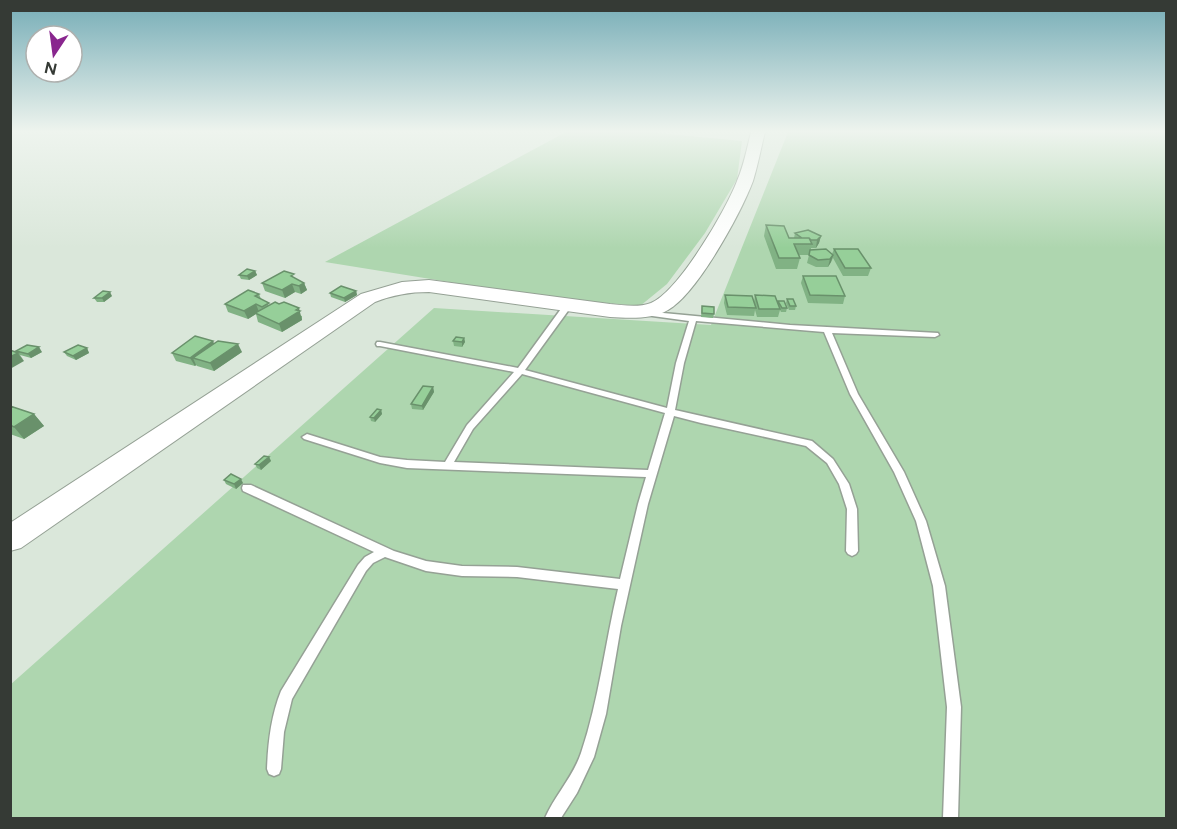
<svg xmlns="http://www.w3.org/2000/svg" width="1177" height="829" viewBox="0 0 1177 829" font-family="Figtree,sans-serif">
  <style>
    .green { fill: #aed6af }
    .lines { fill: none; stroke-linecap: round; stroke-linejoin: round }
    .lane-casing { stroke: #95a195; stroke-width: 3 }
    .secondary-casing { stroke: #95a195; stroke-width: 2 }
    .lane { fill: #fff; fill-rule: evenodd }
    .secondary { fill: #fff; fill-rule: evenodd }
    .wall { fill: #81b284 }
    .shaded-wall { fill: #69916b }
    .building { fill: #96cf99; stroke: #69916b; stroke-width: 1.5 }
  </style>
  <rect width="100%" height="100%" fill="#dae7da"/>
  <path class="green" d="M566,132H646L742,141L737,179L705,233L667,284L640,306L542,297L325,262Z
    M788,132H1166V818H11L10,685L434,308L711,325Z"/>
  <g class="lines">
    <g class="lane-casing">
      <path id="lane" d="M566,302H569L573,304L525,370L667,408L676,363L689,321L645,315H642V311L790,325L938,333L939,335L935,337L832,333L858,394L904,472L926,521L945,586L961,707L958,818H943L947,707L933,586L916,521L894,472L850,394L824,332L696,321L684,363L675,410L812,441L833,459L849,484L857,509L858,551L856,554L852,556L848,554L846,551L847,509L839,484L827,463L806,446L701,423L674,416L648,504L621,626L606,714L594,757L577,793L561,818H545C555,795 573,777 581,753C599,700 605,643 618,589L517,577L462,576L426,571L385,557L373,563L366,571L292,699L284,732L281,769L279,774L274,776L269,774L267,769C268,742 271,716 281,691L358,565L365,557L374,552L243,491L242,488L243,485H251L394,551L426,561L462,566L517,567L620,579L638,504L646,477L407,468L380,463L304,439L302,437L307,434L380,457L407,460L445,462L467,425L514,372L380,346H377L376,344L377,342H380L518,368ZM522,374L665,413L648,470L454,462L473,429Z"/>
    </g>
    <g class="secondary-casing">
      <path id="secondary" d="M751,132H765C761,148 758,165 753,181C741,213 697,294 668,310C651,320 628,318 610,317L429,292C409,292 393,295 375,302L21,548L10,551V523L361,294L402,282L429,280L610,304C622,305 638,308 651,303C679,291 726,210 737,181C744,165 747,148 751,132Z"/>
    </g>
    <use href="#lane" class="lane"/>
    <use href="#secondary" class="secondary"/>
  </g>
  <path class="wall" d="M766,225L789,238H794L795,233L821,236L819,243L816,248H811V250L832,254L834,249L871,268L868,276H843L833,258L831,262L828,267H816L807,263L809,255H799L800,258L797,269H776L764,236Z
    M255,271L257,275L249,280L241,279L239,275Z
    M803,276L845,296L843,304L808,303L801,283Z
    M262,283H304L307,290L301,294L295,292L285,298L265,291Z
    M356,291L357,295L345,302L331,297L330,293Z
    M259,294L261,299L269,305L302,316V320L282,332L258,322L256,314L248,319L228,312L225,304Z
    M725,295L754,302L755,295L778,303V301L787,308L786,312H781L780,310L778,317H757L755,310L754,316L727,315L724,303Z
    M112,296L104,302H97L94,298Z
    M787,299L796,306L795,310H789L786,303Z
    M702,306L714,314L713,318L701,317Z
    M464,338L465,342L462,347L454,346L453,341Z
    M214,343L242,352L214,371L197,366L196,365L195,366L176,361L172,353Z
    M87,348L89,353L76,360L67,356L64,352Z
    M16,351L42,352L31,358L20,355L24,361Z
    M433,387L434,392L423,410L412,409L411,404Z
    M10,406L34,414L44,426L24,439L10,434Z
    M381,410L382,414L375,422L371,421L370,417Z
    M269,457L271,461L261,470L257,468L255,464Z
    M224,480L243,483L236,489L226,484Z"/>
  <path class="shaded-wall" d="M821,236L819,243L816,248L817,240Z
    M833,255L831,262L828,267L830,259Z
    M255,271L257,275L249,280L247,276Z
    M304,283L307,290L301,294L299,286Z
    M292,284L295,292L285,298L282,290Z
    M356,291L357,295L345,302L344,298Z
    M110,292L112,296L104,302L102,298Z
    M256,304L259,312L248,319L244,311Z
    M299,308L302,320L282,332L279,324Z
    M464,338L465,342L462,347V342Z
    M213,341L217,350L193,358L196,365L195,366L190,358Z
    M238,344L242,352L214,371L210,363Z
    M39,347L42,352L31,358L28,354Z
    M87,348L89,353L76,360L73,356Z
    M18,353L24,361L10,369V357Z
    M433,387L434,392L423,410L422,406Z
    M381,410L382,414L375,422L374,418Z
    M34,414L44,426L24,439L14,427Z
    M269,457L271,461L261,470L259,465Z
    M241,479L243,483L236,489L234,484Z"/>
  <path class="building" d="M766,225L784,226L789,238H809L812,244H794L800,258H779Z
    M808,230L821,236L817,240H811L809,238H802L795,233Z
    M826,249L833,255L830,259L818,260L809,255L810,250Z
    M834,249H858L871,268H845Z
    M247,269L255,271L247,276L239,275Z
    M284,271L294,274L291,276L304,283L299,286L292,284L282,290L262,283Z
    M803,276H836L845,296L810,295Z
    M341,286L356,291L344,298L330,293Z
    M248,290L259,294L255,296L269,303L262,307L256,304L244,311L225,304Z
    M103,291L110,292L102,298H94Z
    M725,295L752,296L756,308L728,307Z
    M755,295L775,296L780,309H759Z
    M787,299H793L796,306H790Z
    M778,301H784L787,308H782Z
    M275,302L279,304L284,302L299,308L296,310L300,311L279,324L255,313Z
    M702,306L714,307V314L702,313Z
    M195,336L213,341L190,358L172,353Z
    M456,337L464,338L462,342L453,341Z
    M218,341L238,344L210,363L193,358Z
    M27,345L39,347L28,354L16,351Z
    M78,345L87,348L73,356L64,352Z
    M10,350L18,353L10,357Z
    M423,386L433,387L422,406L411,404Z
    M10,406L34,414L14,427L10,425Z
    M377,409L381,410L374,418L370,417Z
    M264,456L269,457L259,465L255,464Z
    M231,474L241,479L234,484L224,480Z"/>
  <linearGradient id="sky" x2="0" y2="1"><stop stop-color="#75acb6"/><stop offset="0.53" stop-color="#eef4ee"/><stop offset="1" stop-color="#eef4ee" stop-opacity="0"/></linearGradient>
  <rect width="1177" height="248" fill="url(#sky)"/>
  <rect width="1177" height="829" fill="none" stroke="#353a35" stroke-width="24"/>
  <g transform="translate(54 54) rotate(193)"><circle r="28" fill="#ffffff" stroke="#aeb0ae" stroke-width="1.5"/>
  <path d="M0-4.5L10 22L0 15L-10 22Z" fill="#89268e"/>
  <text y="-9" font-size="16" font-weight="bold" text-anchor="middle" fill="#353a35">N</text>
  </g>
</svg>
